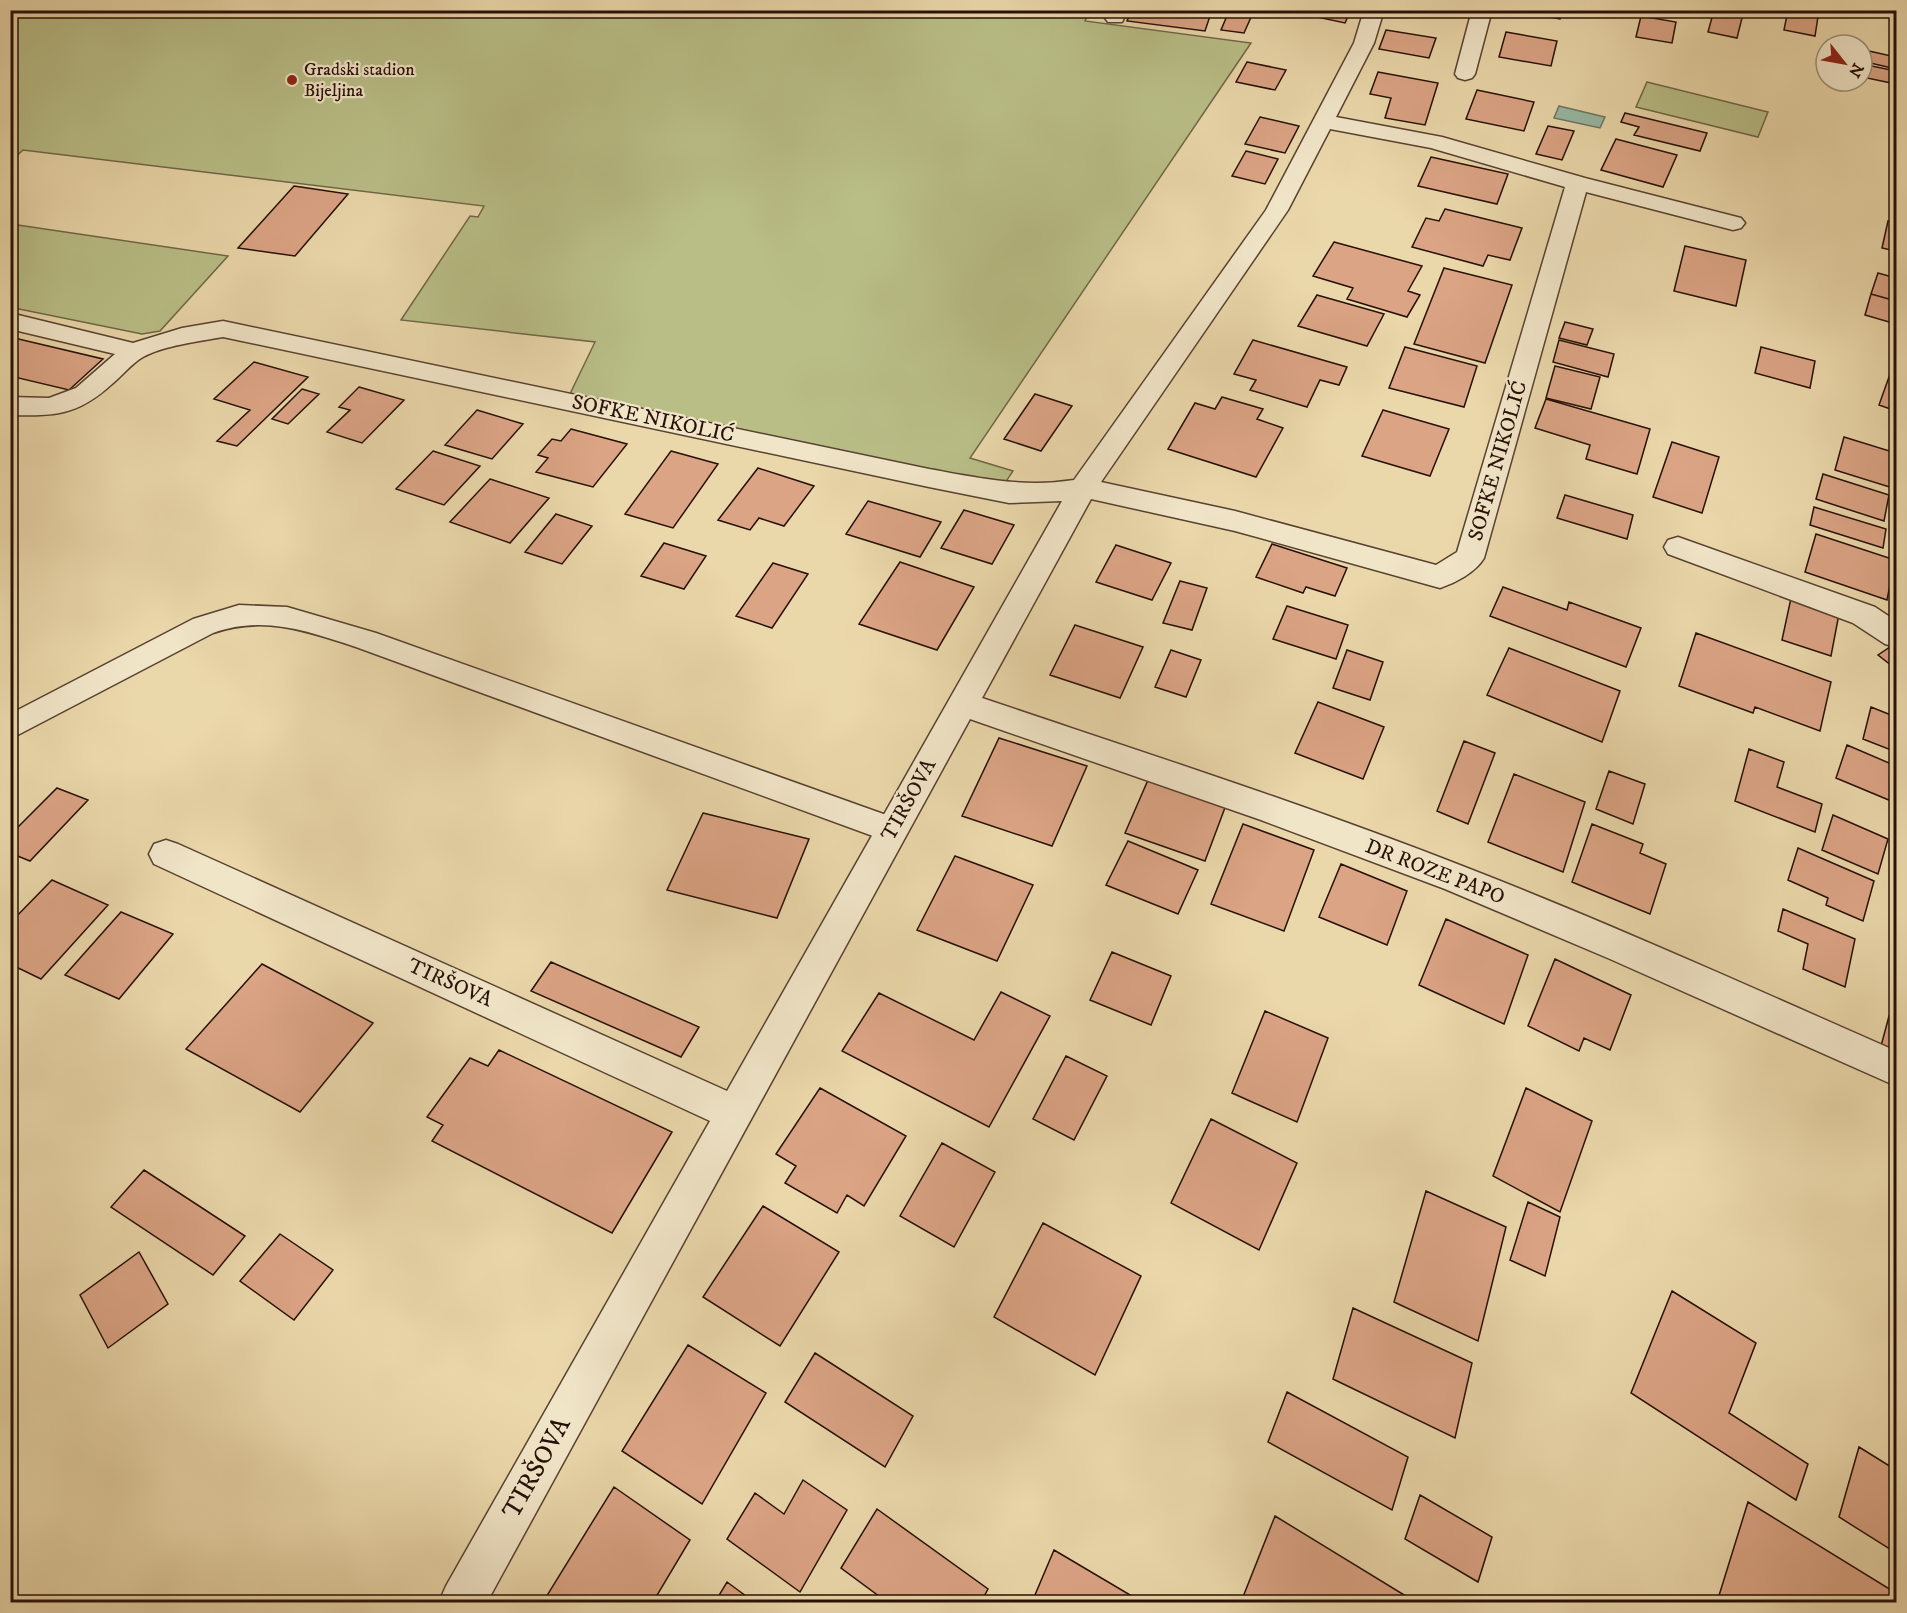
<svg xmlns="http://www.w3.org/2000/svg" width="1907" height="1613" viewBox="0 0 1907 1613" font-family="'IM FELL DW Pica',serif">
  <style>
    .green { fill: #b9be87; stroke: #706747; stroke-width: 1.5 }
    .water { fill: #98baa5; stroke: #6b7666; stroke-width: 1.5 }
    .building { fill: #dba485; stroke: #271007; stroke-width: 1.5 }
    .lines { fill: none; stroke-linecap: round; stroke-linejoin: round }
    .lane-casing { stroke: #584230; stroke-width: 3 }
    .street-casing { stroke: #584230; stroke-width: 3 }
    .lane { fill: #f1e5c8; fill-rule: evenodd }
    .street { fill: #f1e5c8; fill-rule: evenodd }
    .poi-dot { fill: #8f2418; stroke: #f1e5c8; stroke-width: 2 }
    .labels { text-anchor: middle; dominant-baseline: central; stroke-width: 4.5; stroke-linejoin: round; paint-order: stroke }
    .far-poi-label { font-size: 18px; fill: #271007; stroke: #f1e5c8; text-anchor: start }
    .street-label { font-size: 21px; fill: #271007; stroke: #f1e5c8 }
    .near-street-label { font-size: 26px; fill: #271007; stroke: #f1e5c8 }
  </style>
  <rect width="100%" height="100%" fill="#ead7aa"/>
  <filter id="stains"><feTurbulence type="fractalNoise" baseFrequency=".00333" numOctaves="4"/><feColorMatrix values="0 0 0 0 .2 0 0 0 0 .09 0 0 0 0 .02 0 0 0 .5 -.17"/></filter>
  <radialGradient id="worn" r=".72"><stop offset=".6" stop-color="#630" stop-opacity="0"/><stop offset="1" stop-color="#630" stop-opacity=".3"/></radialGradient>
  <path class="green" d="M1090,10L1085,21L1251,43L970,458L1013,471L1003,486L569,396L595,342L401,320L470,216L478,217L484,206L23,150L11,161L10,11Z
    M1647,82L1768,112L1758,137L1636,107Z
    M11,224L228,256L160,331L142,334L19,309L11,310Z"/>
  <path class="water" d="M1559,106L1605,117L1600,128L1554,118Z"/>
  <path class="building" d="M1132,10H1192L1211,13L1205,31L1127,21Z
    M1299,10H1351L1345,23L1298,13Z
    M1434,10H1468L1466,17Z
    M1526,10H1562L1560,19L1525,13Z
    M1714,10L1743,14L1737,38L1708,32Z
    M1788,10H1819L1815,36L1784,30Z
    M1229,11L1252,15L1244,33L1221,30Z
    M1641,16L1676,22L1672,43L1636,37Z
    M1386,30L1436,38L1429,58L1379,49Z
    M1506,32L1557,41L1551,66L1499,57Z
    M1869,51L1896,57V69L1866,62Z
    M1247,62L1286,70L1275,90L1236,82Z
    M1862,64L1896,71V84L1862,77Z
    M1378,72L1438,83L1425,125L1385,118L1391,98L1370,94Z
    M1477,90L1534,102L1524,131L1466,119Z
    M1625,113L1707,133L1700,151L1634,135L1639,127L1621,122Z
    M1260,117L1299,126L1285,153L1245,144Z
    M1548,126L1574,131L1562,160L1536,154Z
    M1616,139L1677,155L1663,187L1601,170Z
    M1246,151L1278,159L1265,184L1232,176Z
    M1431,157L1508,174L1497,204L1418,186Z
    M294,186L348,194L295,256L238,248Z
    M1445,209L1522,228L1510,260L1488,255L1483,266L1412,247L1426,218L1439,221Z
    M1888,221L1896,223V251L1882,248Z
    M1334,242L1422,266L1408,291L1420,295L1407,317L1347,299L1353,288L1313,276Z
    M1685,246L1746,260L1736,306L1674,291Z
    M1444,268L1512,285L1485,363L1414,344Z
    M1878,273L1896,278V301L1871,294Z
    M1871,294L1896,301V324L1865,315Z
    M1317,295L1384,314L1367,346L1298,326Z
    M1565,322L1593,329L1587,345L1559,338Z
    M10,337L103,359L69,390L10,376Z
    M1253,340L1347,367L1339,385L1320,380L1307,407L1250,390L1256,380L1234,374Z
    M1559,340L1614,354L1608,377L1553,362Z
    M1405,347L1477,366L1464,407L1389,388Z
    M1761,347L1815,361L1810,388L1755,373Z
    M1895,360L1896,361V411L1879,405Z
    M254,362L308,377L237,446L217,441L250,410L214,399Z
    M1555,366L1600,377L1591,409L1546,398Z
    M359,387L404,400L362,443L327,432L350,410L339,407Z
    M302,389L319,394L288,424L272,419Z
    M1035,394L1072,406L1041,451L1004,439Z
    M1222,397L1263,409L1257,419L1283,428L1256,477L1168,449L1195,403L1215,409Z
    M1546,399L1650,429L1637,474L1586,459L1590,445L1535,428Z
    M477,410L523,424L492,459L445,445Z
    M1383,410L1449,429L1430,476L1362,456Z
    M571,429L627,444L593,487L536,472L548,458L538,455L552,439L561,441Z
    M1844,437L1896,453V489L1835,470Z
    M1672,442L1719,457L1702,513L1653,497Z
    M433,451L480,466L444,505L396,489Z
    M671,451L718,464L673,528L625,514Z
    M758,468L814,486L784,526L759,518L750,530L718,520Z
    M1823,474L1889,495L1884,521L1816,499Z
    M490,479L549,498L510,543L450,522Z
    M1565,495L1633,515L1627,539L1557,518Z
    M868,501L941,522L920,557L846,534Z
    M1814,507L1886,529L1883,548L1810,525Z
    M964,510L1014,525L992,564L941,548Z
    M556,514L592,526L562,564L525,552Z
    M1816,534L1895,560L1887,600L1805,572Z
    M664,543L706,556L684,589L641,576Z
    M1272,544L1347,568L1335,596L1306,587L1303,593L1256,577Z
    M1116,545L1171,563L1152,600L1096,582Z
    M900,562L974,587L937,650L859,624Z
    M773,563L808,574L772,628L736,616Z
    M1180,581L1207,588L1192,630L1163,623Z
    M1503,587L1567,610L1569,602L1641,628L1626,667L1490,616Z
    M1791,598L1839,614L1831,656L1782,640Z
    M1287,606L1348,625L1336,659L1273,639Z
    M1075,625L1143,647L1120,698L1050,675Z
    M1696,633L1831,682L1820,731L1755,707L1753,713L1679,686Z
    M1893,645L1896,648V669L1878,655Z
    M1509,648L1620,691L1602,742L1487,695Z
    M1171,650L1201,660L1186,697L1155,687Z
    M1347,650L1383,662L1370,700L1333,688Z
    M1318,702L1384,727L1363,779L1295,753Z
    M1871,707L1896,717V752L1863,739Z
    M999,738L1087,766L1052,846L962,816Z
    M1464,741L1495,753L1468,824L1437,811Z
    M1847,745L1896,766V803L1836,778Z
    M1749,749L1784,762L1777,787L1822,804L1815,832L1735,801Z
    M1609,771L1645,784L1633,824L1596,809Z
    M1514,774L1585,802L1563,872L1488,842Z
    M1148,780L1226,805L1205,861L1125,833Z
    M57,788L88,800L30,861L10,853V835Z
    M703,813L809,839L777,918L667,890Z
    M1833,815L1888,839L1878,874L1822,850Z
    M1243,824L1314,850L1284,931L1211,904Z
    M1592,824L1643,844L1640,853L1666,864L1650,914L1572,882Z
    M1128,841L1198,870L1178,914L1106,885Z
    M1798,848L1874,881L1863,921L1826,905L1828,898L1788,880Z
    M955,856L1033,885L997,961L917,930Z
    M1341,864L1407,891L1387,945L1319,917Z
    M52,880L108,905L41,979L10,964V923Z
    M1783,909L1855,939L1845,987L1803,969L1808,944L1778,931Z
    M121,912L173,934L119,999L65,975Z
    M1446,919L1528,955L1504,1024L1419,985Z
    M1112,952L1171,976L1151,1025L1090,1000Z
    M1555,959L1631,995L1610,1050L1584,1038L1579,1051L1528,1026Z
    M551,962L699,1027L681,1057L531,991Z
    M262,964L373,1023L300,1112L186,1049Z
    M1001,992L1050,1016L989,1127L842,1051L879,993L974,1040Z
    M1265,1011L1328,1038L1297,1122L1232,1093Z
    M1889,1016L1896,1019V1053L1881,1046Z
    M499,1050L672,1132L612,1233L432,1141L443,1125L427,1117L470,1058L488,1066Z
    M1066,1056L1107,1076L1074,1140L1033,1119Z
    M820,1088L906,1136L864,1206L847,1195L837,1213L785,1183L796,1166L776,1154Z
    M1526,1088L1592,1121L1560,1212L1493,1176Z
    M1211,1119L1297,1163L1259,1250L1171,1203Z
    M942,1143L995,1172L954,1247L900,1216Z
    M144,1170L245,1236L213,1275L111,1207Z
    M1426,1191L1506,1227L1478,1341L1394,1302Z
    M1528,1202L1560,1217L1545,1276L1510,1260Z
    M763,1206L839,1252L780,1346L703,1297Z
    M1043,1223L1141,1276L1095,1375L994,1317Z
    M280,1234L333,1270L294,1320L240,1281Z
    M139,1252L168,1304L108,1348L80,1295Z
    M1672,1291L1756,1343L1729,1413L1808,1464L1796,1500L1631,1393Z
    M1353,1308L1472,1363L1455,1438L1333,1379Z
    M688,1345L766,1393L702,1504L622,1451Z
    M815,1353L913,1416L885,1467L785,1402Z
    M1287,1392L1408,1457L1392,1510L1268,1442Z
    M1859,1447L1896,1470V1553L1839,1517Z
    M803,1480L847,1510L800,1592L727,1539L755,1493L784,1514Z
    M614,1487L690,1540L653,1602H543Z
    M1420,1495L1492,1537L1478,1582L1405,1539Z
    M1748,1502L1896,1593V1602H1717Z
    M877,1509L988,1589L981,1602H887L841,1568Z
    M1275,1516L1414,1601V1602H1241Z
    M1054,1550L1142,1602H1032Z
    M727,1582L754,1602H715Z"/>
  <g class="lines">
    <g class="lane-casing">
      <path id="lane" d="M239,605L287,607L376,633L903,821L907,830L903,839L892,843L356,647C307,631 264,615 213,633L10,739V714L193,619Z"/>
    </g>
    <g class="street-casing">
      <path id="street" d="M1108,10H1128L1122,22H1108L1105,18Z
        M1364,10H1384L1374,43L1336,117L1442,137L1585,178L1741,218L1745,223L1741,228L1733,230L1586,192L1484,558C1476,572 1455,583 1440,588L1235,531L1091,499L982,698C1145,753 1310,806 1470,869C1614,925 1755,989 1896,1051V1086L1610,959L1445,889L1261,820L970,719L487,1602H439L446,1586L710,1121L154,864L149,854L154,844L166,840L178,844L727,1091L1062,501L1009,503L929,487L223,337C200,341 162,346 143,357C132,363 122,376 112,384C77,416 55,416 10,415V397L49,398L76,388L115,354L10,329V313L133,343L182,328L223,321L929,469C979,478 1023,488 1074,480L1266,210L1354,43ZM1330,129L1431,148L1565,187L1457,552L1436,565L1235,511L1101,482L1288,210Z
        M1472,10H1492L1475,74L1472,78L1465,80L1458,78L1455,74Z
        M1678,537L1875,607L1896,621V647L1885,644L1853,623L1668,554L1664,547L1668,540Z"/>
    </g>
    <use href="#lane" class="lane"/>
    <use href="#street" class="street"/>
  </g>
  <circle class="poi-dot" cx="292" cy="80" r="6"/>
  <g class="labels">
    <g class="far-poi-label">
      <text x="304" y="70">Gradski stadion<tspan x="304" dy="21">Bijeljina</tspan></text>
    </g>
    <g class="street-label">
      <text transform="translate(653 419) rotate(12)">SOFKE NIKOLIĆ</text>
      <text transform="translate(1498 461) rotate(-74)">SOFKE NIKOLIĆ</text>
      <text transform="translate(909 800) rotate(-61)">TIRŠOVA</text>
      <text transform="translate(1435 872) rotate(21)">DR ROZE PAPO</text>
      <text transform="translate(450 983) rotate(24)">TIRŠOVA</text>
    </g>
    <g class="near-street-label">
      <text transform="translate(537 1468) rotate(-61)">TIRŠOVA</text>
    </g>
  </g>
  <rect width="1907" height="1613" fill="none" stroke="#ead7aa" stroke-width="36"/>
  <rect x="12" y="12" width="1883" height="1589" fill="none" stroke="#271007" stroke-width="3"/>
  <rect x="18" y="18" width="1871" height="1577" fill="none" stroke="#271007" stroke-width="1.5"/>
  <g transform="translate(1844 63) rotate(121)"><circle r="28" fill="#f1e5c8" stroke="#a0907b" stroke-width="1.5"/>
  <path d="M0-4.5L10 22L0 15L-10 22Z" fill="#8f2418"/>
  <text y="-9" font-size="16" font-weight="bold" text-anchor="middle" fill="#271007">N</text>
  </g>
  <rect width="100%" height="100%" filter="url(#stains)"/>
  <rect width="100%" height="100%" fill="url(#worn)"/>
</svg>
